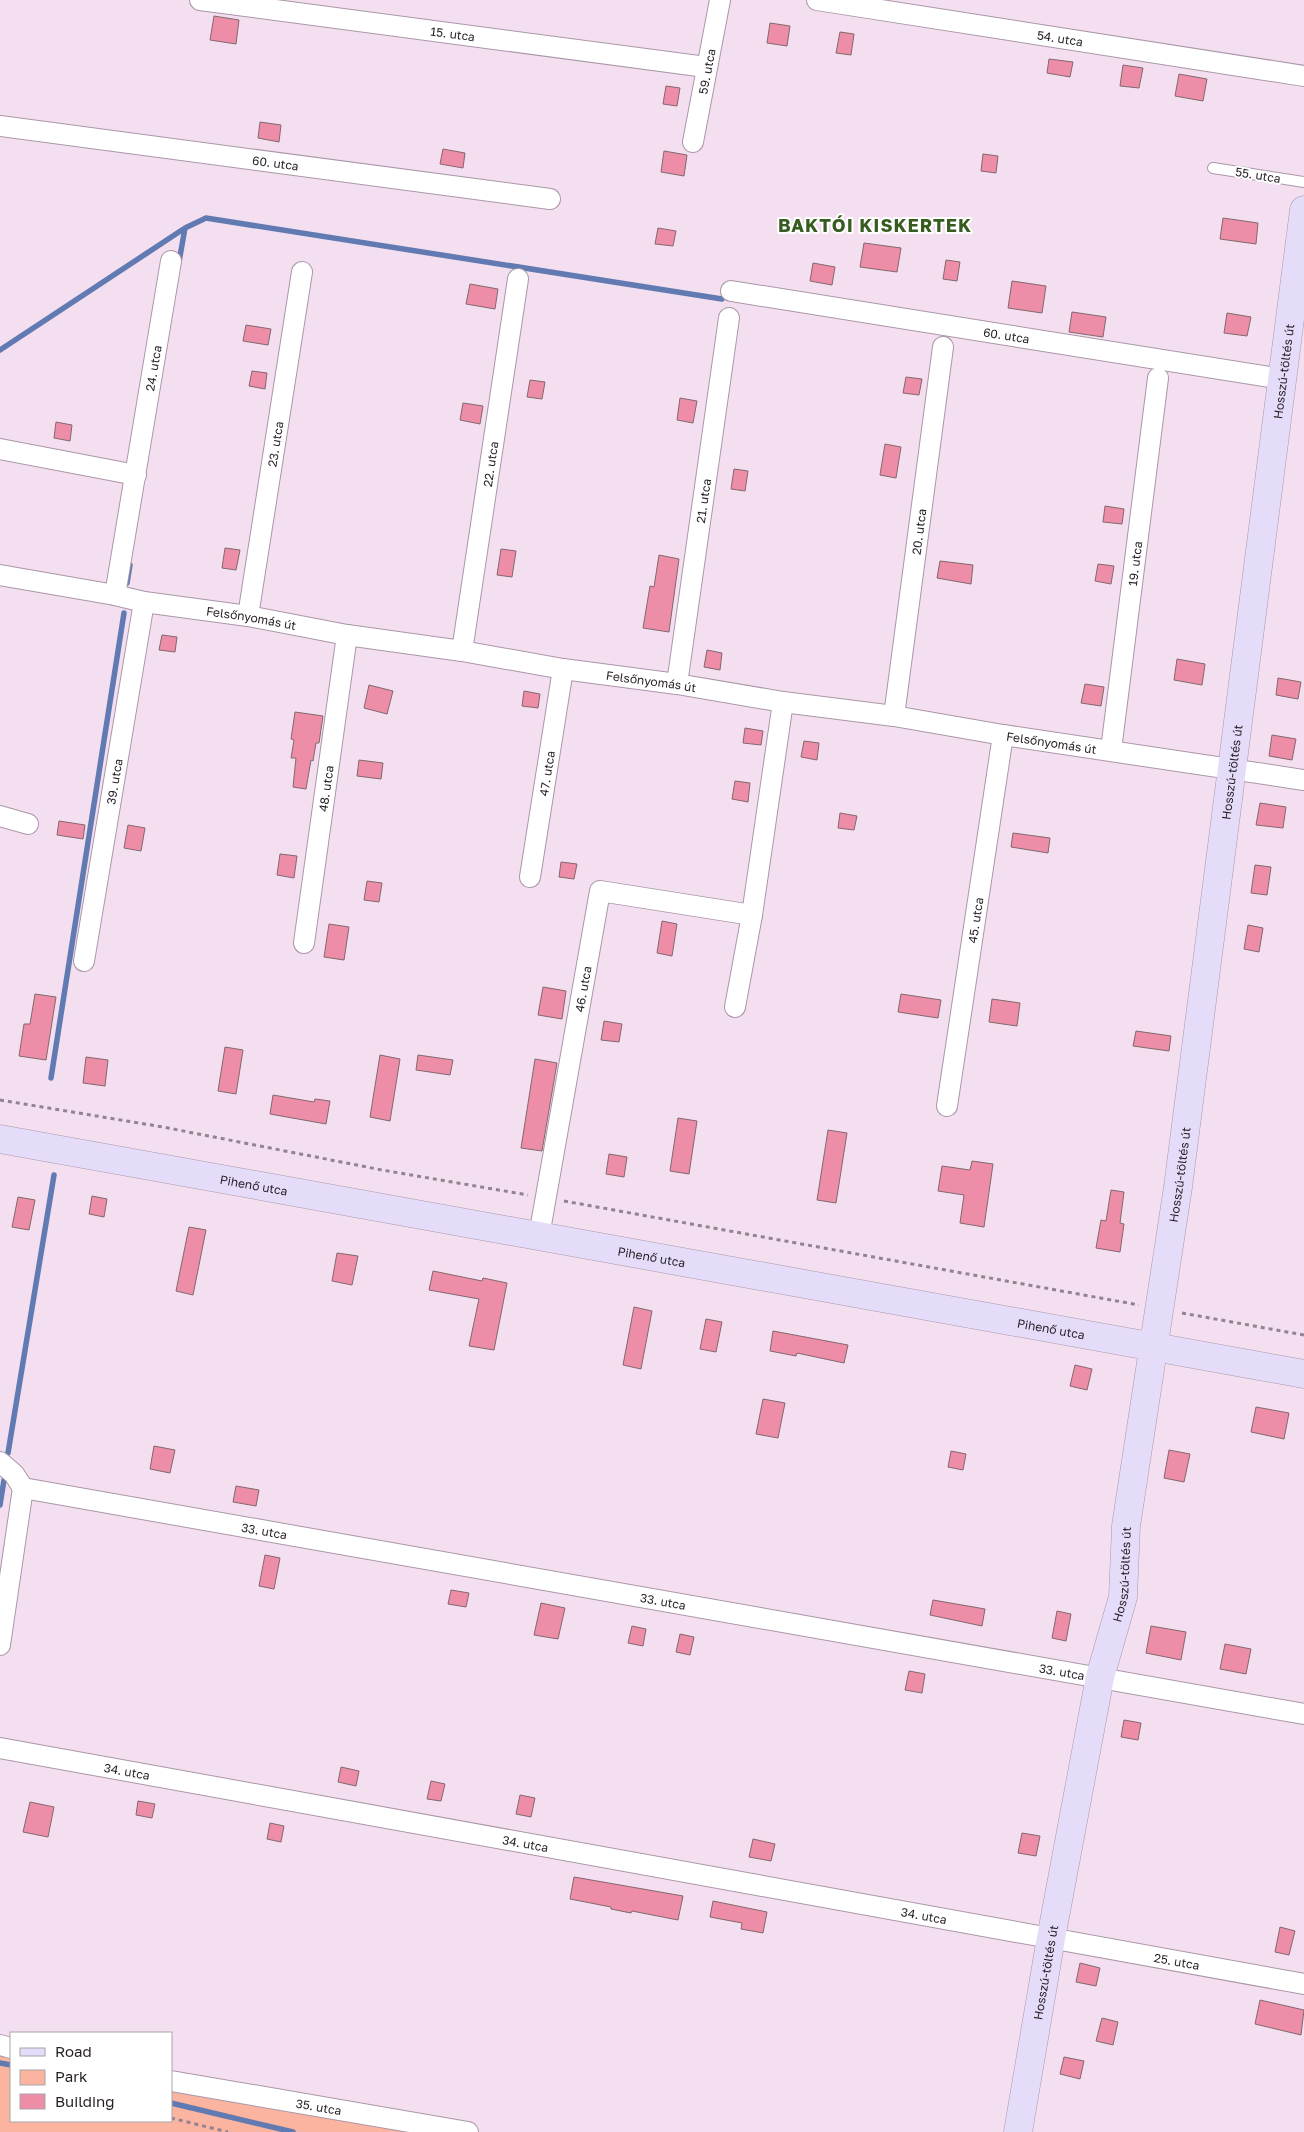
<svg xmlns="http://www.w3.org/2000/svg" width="1304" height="2132" viewBox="0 0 1304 2132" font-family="'Golos Text',sans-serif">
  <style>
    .green { fill: #fbb4a0 }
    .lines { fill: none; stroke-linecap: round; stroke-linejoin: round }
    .stream { stroke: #627ab2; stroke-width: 5.5 }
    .building { fill: #ee8da7; stroke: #81686e }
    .lane-casing { stroke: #aa97a8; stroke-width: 12 }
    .street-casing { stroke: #aa97a8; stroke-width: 22 }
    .secondary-casing { stroke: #aa97a8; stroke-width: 29 }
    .path { stroke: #928390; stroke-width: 3; stroke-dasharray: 4 4; stroke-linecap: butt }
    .lane { stroke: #fff; stroke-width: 10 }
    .street { stroke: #fff; stroke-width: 20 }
    .secondary { stroke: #e5dcfa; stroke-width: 28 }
    .labels { text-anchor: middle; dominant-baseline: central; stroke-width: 4; stroke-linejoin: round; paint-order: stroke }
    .street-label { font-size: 12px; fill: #261f25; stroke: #fff }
    .district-label { font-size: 18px; font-weight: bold; letter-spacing: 1px; fill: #365c1f; stroke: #fff }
  </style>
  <rect width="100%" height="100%" fill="#f4dff1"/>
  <path class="green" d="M0,2051L11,2053V2121H171V2089L409,2132H0Z"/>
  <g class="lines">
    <path class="stream" d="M179,262L185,228
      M0,350L185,228L206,218L722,299
      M127,583L130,565
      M51,1078L124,613
      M8,1453L54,1175
      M0,1505L4,1480
      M0,2063L11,2065
      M171,2103L293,2132"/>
  </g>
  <path class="building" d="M214,16L239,20L236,44L210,40Z
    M770,23L790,26L787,46L767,43Z
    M840,32L854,34L851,55L836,53Z
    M1049,59L1073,62L1070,77L1047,73Z
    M1123,65L1143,68L1139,88L1120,86Z
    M1179,74L1207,79L1203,101L1175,96Z
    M666,86L680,88L677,106L663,104Z
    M260,122L281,125L279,142L258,138Z
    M443,149L465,153L463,168L440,164Z
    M664,151L687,155L684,176L661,172Z
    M983,154L998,156L996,173L981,171Z
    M1223,218L1258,223L1256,244L1220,239Z
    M658,228L676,231L673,246L655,244Z
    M864,243L901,248L897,272L860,267Z
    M946,260L960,262L957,281L943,279Z
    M813,263L835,267L832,285L810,281Z
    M1012,281L1046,286L1042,313L1008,308Z
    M470,284L498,289L495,309L466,304Z
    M1072,312L1106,317L1103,337L1069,332Z
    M1227,313L1251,317L1247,336L1224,333Z
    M246,325L271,329L268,345L243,341Z
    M252,371L267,373L265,389L249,386Z
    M906,377L922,379L919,395L903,393Z
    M530,380L545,382L542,399L527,397Z
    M680,398L697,401L693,423L677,420Z
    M463,403L483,406L480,424L460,420Z
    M56,422L72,425L70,441L54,438Z
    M885,444L901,447L896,478L880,475Z
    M734,469L748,471L745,491L731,489Z
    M1105,506L1124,509L1122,524L1103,522Z
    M225,548L240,550L236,570L222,568Z
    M501,549L516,551L512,577L497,575Z
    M659,555L679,559L669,632L643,628L650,586L654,587Z
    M940,561L973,565L971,584L937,578Z
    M1098,564L1114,566L1111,584L1095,581Z
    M162,635L177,637L175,652L159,650Z
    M707,650L722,653L720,670L704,667Z
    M1177,659L1205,664L1202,685L1174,680Z
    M1278,678L1301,682L1298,699L1276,695Z
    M1085,684L1104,687L1101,706L1081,703Z
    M369,685L393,691L387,714L364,708Z
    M524,691L540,694L538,708L522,706Z
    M295,712L323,716L319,743H316L313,761L311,760L306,789L293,787L296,758H291L294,740L291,739Z
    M745,728L763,731L761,745L743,743Z
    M1272,735L1296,739L1292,760L1269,756Z
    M804,741L819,743L817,760L801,757Z
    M359,760L383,763L381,779L357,776Z
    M735,781L750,783L748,802L732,799Z
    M1260,803L1286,807L1283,828L1256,825Z
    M840,813L857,816L854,830L838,828Z
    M59,821L85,825L83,839L57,835Z
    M128,825L145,828L141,851L124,848Z
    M1013,833L1050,838L1048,853L1011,847Z
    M280,854L297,856L294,878L277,875Z
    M561,862L577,864L574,879L559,877Z
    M1255,865L1271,867L1267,895L1251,893Z
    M367,881L382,883L379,902L364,900Z
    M662,921L677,924L672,956L657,953Z
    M329,924L349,927L344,960L324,957Z
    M1248,925L1263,928L1259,952L1244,949Z
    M543,987L566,991L562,1019L538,1015Z
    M35,994L56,997L46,1060L19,1056L24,1024H30Z
    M901,994L941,1000L938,1018L898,1012Z
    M992,999L1020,1003L1017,1026L989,1022Z
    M604,1021L622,1024L619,1042L601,1040Z
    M1136,1031L1171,1036L1169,1051L1133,1046Z
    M225,1047L243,1050L236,1094L218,1091Z
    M380,1055L400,1059L390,1121L370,1117Z
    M418,1055L453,1060L450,1075L416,1070Z
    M86,1057L108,1060L105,1086L83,1083Z
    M535,1059L557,1063L542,1151L521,1148Z
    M273,1095L314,1102L315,1099L330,1101L326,1124L270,1114Z
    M678,1118L697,1121L689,1174L670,1171Z
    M828,1130L847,1133L836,1203L817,1200Z
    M609,1154L627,1157L624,1177L606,1174Z
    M972,1161L993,1164L984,1227L960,1223L964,1195L938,1191L942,1166L970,1170Z
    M1111,1190L1124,1192L1120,1223L1124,1224L1120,1252L1096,1248L1101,1220L1106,1221Z
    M92,1196L107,1199L104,1217L89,1214Z
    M18,1197L35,1200L29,1230L12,1227Z
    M189,1227L206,1230L193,1295L176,1291Z
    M337,1253L358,1256L352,1285L332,1281Z
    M433,1271L482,1281L483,1278L507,1283L494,1350L469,1346L479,1299L429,1290Z
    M634,1307L652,1311L641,1369L623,1365Z
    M706,1319L722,1322L716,1352L700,1349Z
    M773,1331L848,1345L844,1363L797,1353L796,1356L770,1351Z
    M1075,1365L1092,1369L1087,1390L1070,1386Z
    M763,1399L785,1403L778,1438L756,1434Z
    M1256,1407L1289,1413L1284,1439L1251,1432Z
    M154,1446L175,1450L170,1473L150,1469Z
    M1169,1450L1190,1454L1184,1482L1164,1478Z
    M951,1451L966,1454L963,1470L948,1467Z
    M236,1486L259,1490L256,1506L233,1502Z
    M265,1555L280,1558L274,1589L259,1586Z
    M451,1590L469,1593L466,1607L448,1604Z
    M933,1600L985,1609L982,1626L930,1615Z
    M541,1603L565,1608L558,1639L534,1635Z
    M1057,1611L1071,1614L1066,1641L1052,1638Z
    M632,1626L646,1629L643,1646L628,1643Z
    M1151,1626L1186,1632L1181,1660L1146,1653Z
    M680,1634L694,1637L690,1655L676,1652Z
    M1225,1644L1251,1649L1246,1674L1220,1669Z
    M909,1671L925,1674L922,1693L905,1690Z
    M1124,1720L1141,1723L1138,1740L1121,1737Z
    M341,1767L359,1771L356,1786L338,1782Z
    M431,1781L445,1784L441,1801L427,1799Z
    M520,1795L535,1798L531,1817L516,1814Z
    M138,1801L155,1804L152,1818L136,1815Z
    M30,1802L54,1807L48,1837L23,1832Z
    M270,1823L284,1826L281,1842L267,1839Z
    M1022,1833L1040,1836L1036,1856L1018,1853Z
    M753,1839L775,1844L771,1861L749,1857Z
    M574,1877L683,1896L678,1920L632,1911L631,1913L611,1909V1907L570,1899Z
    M713,1901L767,1912L763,1933L741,1929L742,1923L710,1917Z
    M1280,1927L1295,1931L1289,1955L1275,1952Z
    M1080,1963L1100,1968L1096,1986L1076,1982Z
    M1260,2000L1304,2010L1301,2035L1255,2024Z
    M1102,2018L1118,2022L1113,2045L1096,2041Z
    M1064,2057L1084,2061L1080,2079L1060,2074Z"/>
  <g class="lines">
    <g class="lane-casing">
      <path id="lane" d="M1213,168L1304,182"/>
    </g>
    <g class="street-casing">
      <g id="street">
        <path id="s1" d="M200,0L706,67"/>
        <path id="s2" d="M817,0L1304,76"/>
        <path id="s3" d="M0,126L550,199"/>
        <path id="s4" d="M693,142L720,0"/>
        <path id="s5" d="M731,291L1282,379"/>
        <path d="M0,449L136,475"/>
        <path id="s6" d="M0,575L115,595L144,602L248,616L347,635L462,651L563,669L677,684L783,702L894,716L1003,735L1304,780"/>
        <path id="s7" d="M115,595L171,261"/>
        <path id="s8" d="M248,616L302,272"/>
        <path id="s9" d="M462,651L518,279"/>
        <path id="s10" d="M677,684L729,318"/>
        <path id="s11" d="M894,716L943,347"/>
        <path id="s12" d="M1111,750L1158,378"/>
        <path d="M0,816L28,824"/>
        <path id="s13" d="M530,877L563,669"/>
        <path id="s14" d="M304,943L347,635"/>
        <path id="s15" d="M84,961L144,602"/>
        <path d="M735,1007L752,915"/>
        <path id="s16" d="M947,1106L1003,735"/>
        <path id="s17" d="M539,1236L600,891L752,915L783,702"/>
        <path d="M0,1462L14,1474L23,1488"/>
        <path id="s18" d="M23,1488L1304,1714"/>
        <path d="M0,1645L23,1488"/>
        <path id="s19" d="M0,1748L1304,1984"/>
        <path d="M0,2045L11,2048"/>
        <path id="s20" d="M171,2081L468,2132"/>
      </g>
    </g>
    <g class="secondary-casing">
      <g id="secondary">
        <path id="s21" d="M0,1139L1304,1374"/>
        <path id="s22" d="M1018,2132L1051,1938L1100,1677L1123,1597L1126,1526L1178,1187L1304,210"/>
      </g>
    </g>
    <path class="path" d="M0,1100L163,1127L382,1170L528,1195
      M564,1201L1139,1305
      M1182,1313L1304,1335
      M171,2118L228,2132"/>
    <use href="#lane" class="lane"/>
    <use href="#street" class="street"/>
    <use href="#secondary" class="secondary"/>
  </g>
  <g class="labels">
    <g class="street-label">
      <text stroke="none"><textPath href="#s1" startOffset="255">15. utca</textPath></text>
      <text stroke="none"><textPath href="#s2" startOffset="246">54. utca</textPath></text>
      <text stroke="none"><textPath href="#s4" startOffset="72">59. utca</textPath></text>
      <text stroke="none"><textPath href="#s3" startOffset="278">60. utca</textPath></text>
      <text transform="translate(1258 175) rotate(9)">55. utca</text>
      <text stroke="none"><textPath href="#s5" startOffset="279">60. utca</textPath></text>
      <text stroke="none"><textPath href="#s7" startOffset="230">24. utca</textPath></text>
      <text stroke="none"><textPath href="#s22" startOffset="1782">Hosszú-töltés út</textPath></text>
      <text stroke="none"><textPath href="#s8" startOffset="174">23. utca</textPath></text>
      <text stroke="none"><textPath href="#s9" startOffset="189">22. utca</textPath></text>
      <text stroke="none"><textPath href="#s10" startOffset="185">21. utca</textPath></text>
      <text stroke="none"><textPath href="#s11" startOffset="186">20. utca</textPath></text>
      <text stroke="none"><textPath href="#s12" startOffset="188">19. utca</textPath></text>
      <text stroke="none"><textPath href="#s6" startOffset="255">Felsőnyomás út</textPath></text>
      <text stroke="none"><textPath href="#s6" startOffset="660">Felsőnyomás út</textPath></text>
      <text stroke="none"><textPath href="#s6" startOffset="1065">Felsőnyomás út</textPath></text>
      <text stroke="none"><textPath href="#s22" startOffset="1378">Hosszú-töltés út</textPath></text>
      <text stroke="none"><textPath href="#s13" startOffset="105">47. utca</textPath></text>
      <text stroke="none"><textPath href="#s15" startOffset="182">39. utca</textPath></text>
      <text stroke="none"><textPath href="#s14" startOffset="156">48. utca</textPath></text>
      <text stroke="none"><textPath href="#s16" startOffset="188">45. utca</textPath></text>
      <text stroke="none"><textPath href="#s17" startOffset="251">46. utca</textPath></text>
      <text stroke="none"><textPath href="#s22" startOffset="972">Hosszú-töltés út</textPath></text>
      <text stroke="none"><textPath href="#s21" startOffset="258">Pihenő utca</textPath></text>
      <text stroke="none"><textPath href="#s21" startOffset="662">Pihenő utca</textPath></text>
      <text stroke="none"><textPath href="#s21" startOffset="1068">Pihenő utca</textPath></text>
      <text stroke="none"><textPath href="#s18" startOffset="245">33. utca</textPath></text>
      <text stroke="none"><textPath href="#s22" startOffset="568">Hosszú-töltés út</textPath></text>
      <text stroke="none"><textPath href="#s18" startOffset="650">33. utca</textPath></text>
      <text stroke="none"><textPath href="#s18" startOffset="1055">33. utca</textPath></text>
      <text stroke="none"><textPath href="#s19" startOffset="129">34. utca</textPath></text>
      <text stroke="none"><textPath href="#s19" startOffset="534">34. utca</textPath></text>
      <text stroke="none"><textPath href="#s19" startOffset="939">34. utca</textPath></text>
      <text stroke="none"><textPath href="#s19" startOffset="1196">25. utca</textPath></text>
      <text stroke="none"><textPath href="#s22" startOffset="162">Hosszú-töltés út</textPath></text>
      <text stroke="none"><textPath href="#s20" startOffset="150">35. utca</textPath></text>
    </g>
    <g class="district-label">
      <text x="875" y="225">BAKTÓI KISKERTEK</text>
    </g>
  </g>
  <rect x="10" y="2032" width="162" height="90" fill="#ffffff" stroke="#a8a5a8"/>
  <rect x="20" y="2048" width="25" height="8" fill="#e5dcfa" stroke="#a8a5a8"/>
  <text x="55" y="2057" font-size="15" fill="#261f25">Road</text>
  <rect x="20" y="2070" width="25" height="15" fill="#fbb4a0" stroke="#a8a5a8"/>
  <text x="55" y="2082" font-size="15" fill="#261f25">Park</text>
  <rect x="20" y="2094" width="25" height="15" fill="#ee8da7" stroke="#a8a5a8"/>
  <text x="55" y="2107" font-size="15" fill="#261f25">Building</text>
</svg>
